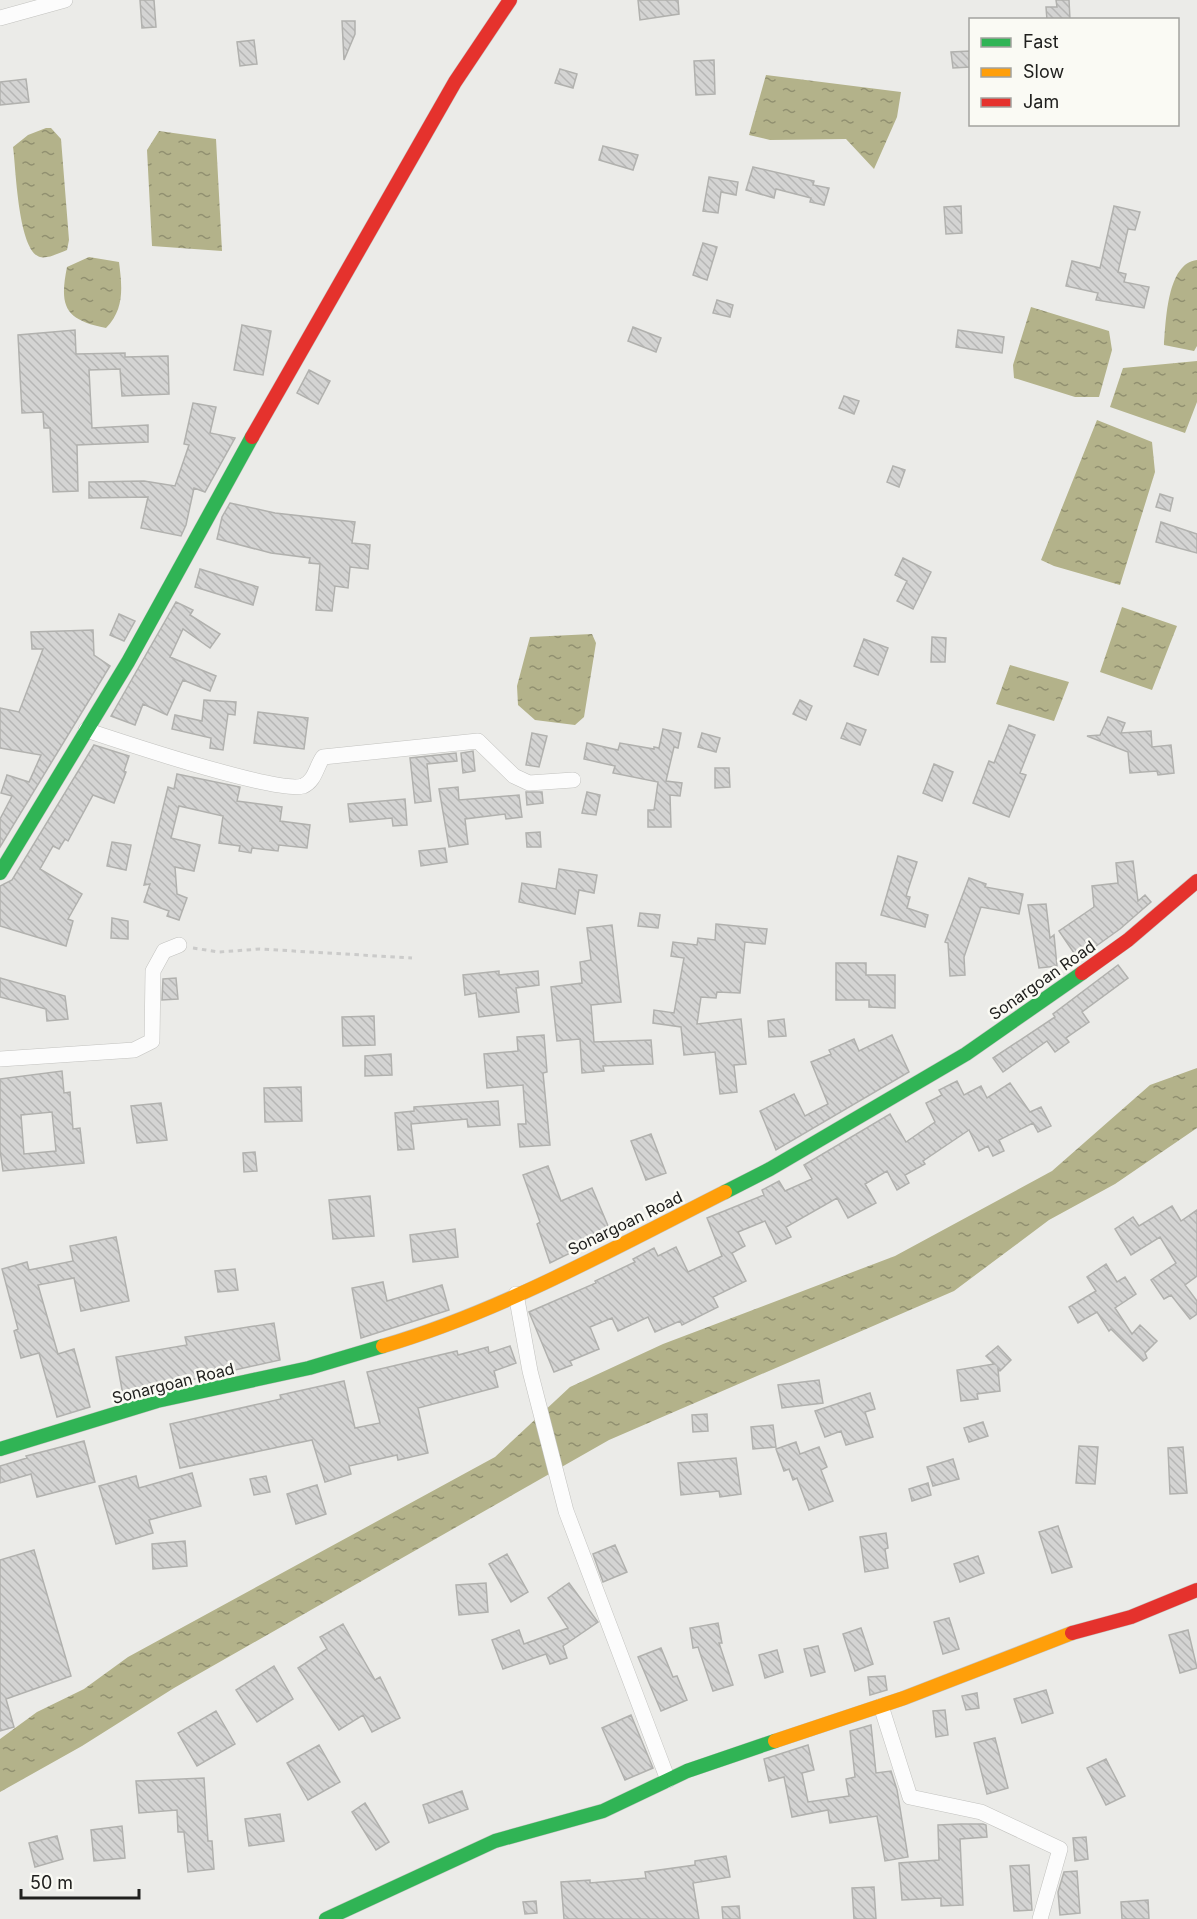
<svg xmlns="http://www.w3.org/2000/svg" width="1197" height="1919" viewBox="0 0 1197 1919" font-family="Inter,sans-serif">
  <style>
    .water { fill: url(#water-ripples) }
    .building { fill: url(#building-back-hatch); stroke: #b1b1ae; stroke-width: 1.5; fill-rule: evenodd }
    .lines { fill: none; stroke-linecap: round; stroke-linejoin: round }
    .street-casing { stroke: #c2c2bf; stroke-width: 16 }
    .fast-casing { stroke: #c2c2bf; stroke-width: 15 }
    .slow-casing { stroke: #c2c2bf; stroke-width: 15 }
    .jam-casing { stroke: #c2c2bf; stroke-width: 15 }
    .path { stroke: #cbcbca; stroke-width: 3; stroke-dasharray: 4.5 4.5; stroke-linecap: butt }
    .street { stroke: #fcfcfc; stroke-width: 15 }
    .fast { stroke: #30b455; stroke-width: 14 }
    .slow { stroke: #ff9f0a; stroke-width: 14 }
    .jam { stroke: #e5322d; stroke-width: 14 }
    .labels { text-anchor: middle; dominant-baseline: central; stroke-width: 5; stroke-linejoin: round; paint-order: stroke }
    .street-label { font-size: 16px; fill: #20201e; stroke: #fafaf4 }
  </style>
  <defs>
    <pattern id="water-ripples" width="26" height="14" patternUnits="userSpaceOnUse" patternTransform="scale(1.5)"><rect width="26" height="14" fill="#b3b28a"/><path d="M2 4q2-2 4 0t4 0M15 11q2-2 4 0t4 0" fill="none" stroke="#919070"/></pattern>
    <pattern id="building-back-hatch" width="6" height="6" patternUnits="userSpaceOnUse" patternTransform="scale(1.5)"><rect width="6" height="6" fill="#d4d4d3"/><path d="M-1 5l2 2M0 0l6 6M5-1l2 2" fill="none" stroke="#b6b6b5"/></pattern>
  </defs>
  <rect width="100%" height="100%" fill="#ebebe8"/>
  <path class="water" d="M766,75L901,92L897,117L874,169L846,139L770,140L749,135Z
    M46,128H51L61,139L69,240L67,250C59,253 48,259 40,257C18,251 16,168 13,147L28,135Z
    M159,131L216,139L222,251L152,246L147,150Z
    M89,257L119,262C122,286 125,309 106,328C65,320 59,307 67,267Z
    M1197,260V346L1194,351L1164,345C1166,321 1167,263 1197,260Z
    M1031,307L1109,331L1112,350L1099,397H1075L1014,378L1013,365Z
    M1197,361V402L1185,433L1110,407L1123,368Z
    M1097,420L1152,442L1155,472L1120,585L1054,566L1041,560Z
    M1122,607L1177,626L1152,690L1100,672Z
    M592,634L596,643L584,717L575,725L535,720L518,705L517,686L530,637Z
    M1010,665L1069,682L1054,721L996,704Z
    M1197,1068V1128L1115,1184L1049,1220L954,1291L609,1440L174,1688L82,1746L0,1792V1739L37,1712L84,1689L128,1657L495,1457L570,1387L663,1344L895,1256L1052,1171L1150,1085Z"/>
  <path class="building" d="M140,0H154L156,27L142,28Z
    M638,0H678L679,14L640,20Z
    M1056,0H1069L1070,20H1047L1046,7H1057Z
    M342,21H355V34L344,60Z
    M254,40L257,64L240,66L237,42Z
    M970,51V67L953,68L951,52Z
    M714,60L715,94L696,95L694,61Z
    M560,69L577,74L573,88L555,83Z
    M26,79L29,102L0,105V82Z
    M603,146L638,155L633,170L599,160Z
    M753,167L814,181L813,185L829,188L824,205L810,202L811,198L776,189L774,198L746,190Z
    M709,177L738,182L736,195L721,192L718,213L703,211Z
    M961,206L962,233L946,234L944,207Z
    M1114,206L1140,212L1135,230L1128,229L1118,272L1126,274L1124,282L1149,287L1144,308L1096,300L1098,293L1066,286L1072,261L1100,268Z
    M703,243L717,247L707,280L693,275Z
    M717,300L733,305L730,317L713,313Z
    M242,325L271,331L263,375L234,370Z
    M633,327L661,338L656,352L628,341Z
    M75,330L76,354L125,353V357L168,356L169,394L122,396L120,369L89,370L92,428L148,425V442L77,445L78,491L53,492L50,428H44L43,412L22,413L18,335Z
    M958,330L1004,337L1002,353L956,347Z
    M309,370L330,381L318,404L297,393Z
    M844,396L859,401L854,414L839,408Z
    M193,403L216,407L210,433L235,438L205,492L194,488L186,525L181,536L141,528L148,497L89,498V482L144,481L175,486L189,445L184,444Z
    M893,466L905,470L899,487L887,482Z
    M1160,494L1173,498L1170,511L1156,507Z
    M230,503L275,513L355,522L352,543L370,545L368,569L350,567L348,588L335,586L332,611L316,610L320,564L309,563L310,558L271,553L217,539L222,517Z
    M1161,522L1197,534V553L1156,542Z
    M903,558L931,572L913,609L897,601L907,581L895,575Z
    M200,569L258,587L253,605L195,587Z
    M176,602L193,610L190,615L220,634L210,648L183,629L170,657L216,676L210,691L183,680L167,715L143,704L135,725L111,716Z
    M119,614L135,621L124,641L110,635Z
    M93,630L94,655L110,666L0,847V819L12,796L1,793L7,775L29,782L41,755L0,748V708L19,712L43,649H32L31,632Z
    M932,637L946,638L945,662H931Z
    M864,639L888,648L878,675L854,666Z
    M204,700L236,702L235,715L228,714L223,750L210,748L211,738L172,729L175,715L202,721Z
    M800,700L812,706L806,720L793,714Z
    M258,712L308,718L304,749L254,743Z
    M1108,717L1125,723L1121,733L1151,731L1152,747L1171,745L1174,773L1158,775L1157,771L1130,773L1128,752L1087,736L1100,735Z
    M847,723L866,730L860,745L841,738Z
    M1009,725L1035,735L1020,773L1026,775L1009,817L973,803L989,761L994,763Z
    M663,729L681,733L678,748L674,747L666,781L682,783L680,796L670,795L671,827H648V810H654L658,782L613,773L615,766L584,759L587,743L618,750L620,743L654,749V747L659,748Z
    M532,733L547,736L539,767L526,765Z
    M702,733L720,738L716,752L698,747Z
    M94,745L129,756L124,771L126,772L114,803L93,795L68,841L65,839L59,849L53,846L40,869L82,894L68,919L73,921L66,946L0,926V886L12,880Z
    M473,751L475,771L463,773L461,753Z
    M456,753L457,761L427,764L431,801L415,803L410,758Z
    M934,764L953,772L942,801L923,793Z
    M715,768H729L730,787L715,788Z
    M177,774L240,787L237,801L282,807L280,821L310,825L307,848L279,845L278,851L252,848L251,853L239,851L240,846L219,843L223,816L179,806L171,838L200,845L194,871L175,867L177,894L187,898L179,920L167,916L169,911L144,902L150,884L144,885L168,787L174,789Z
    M458,787L459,800L519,795L522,817L506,819L505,814L465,819L468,844L449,847L439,789Z
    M526,792H542L543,803L527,805Z
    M587,792L600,795L596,815L582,813Z
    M405,799L407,825L393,826L392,818L350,822L348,804Z
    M540,832L541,847H527L526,833Z
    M112,842L131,845L126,870L107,866Z
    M445,848L447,862L421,866L419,851Z
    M898,856L917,862L906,896L910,897L907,908L928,915L925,927L881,915Z
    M1133,861L1138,901L1145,895L1151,902L1120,929L1078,959L1059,931L1094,907L1092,886L1118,883L1116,863Z
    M559,869L597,875L594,893L579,890L575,914L519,902L522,883L556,889Z
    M969,878L986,884L985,887L1023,894L1019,914L981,907L964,957L965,975L950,976L948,943L945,942Z
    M1046,904L1050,938L1054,935L1057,966L1039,968L1028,905Z
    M640,913L660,915L658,928L638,926Z
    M112,918L128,921V939L111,938Z
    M716,924L767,929L765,944L745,942L740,993L717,992L716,998L701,997L697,1024L741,1019L746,1064L734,1065L737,1092L720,1094L715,1052L684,1055L681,1027L653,1023L654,1010L674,1013L684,958L671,956L673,942L697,945L698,938L715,940Z
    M612,925L621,1002L591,1005L594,1042L651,1040L653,1064L603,1066L604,1071L582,1073L580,1039L557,1041L551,987L582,983L580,962L591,960L587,928Z
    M836,963H866V975H895V1008L869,1007V1000H836Z
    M1118,965L1128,978L1082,1012L1089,1022L1066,1038L1069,1042L1055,1052L1047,1041L1003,1072L993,1058L1055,1017L1053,1014Z
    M499,971V975L538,971L539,985L516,988L519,1012L479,1017L476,993L465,995L463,975Z
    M0,978L65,996L68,1019L47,1021L46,1009L0,997Z
    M176,978L178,999L162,1000L163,979Z
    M374,1016L375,1045L343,1046L342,1017Z
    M784,1019L786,1036L769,1037L768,1021Z
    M544,1035L547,1072L543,1073L550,1145L520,1147L518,1124H526L523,1085L487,1088L484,1054L518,1051L517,1037Z
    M892,1035L909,1072L776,1150L760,1111L794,1094L805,1116L828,1104L811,1062L831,1054L829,1050L854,1039L859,1051Z
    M391,1054L392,1075L365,1076V1056Z
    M62,1071L64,1093L70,1092L73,1129L80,1128L84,1163L3,1171L0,1150V1079ZM52,1112L56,1151L24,1154L21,1115Z
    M957,1081L964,1095L981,1086L987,1098L1010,1083L1030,1112L1041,1107L1051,1126L1038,1132L1033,1123L999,1140L1004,1151L993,1156L988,1146L979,1151L969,1130L923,1161L925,1164L905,1175L909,1183L897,1190L887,1171L865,1184L876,1203L848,1218L837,1198L786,1227L791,1237L776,1244L765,1221L738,1232L745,1246L732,1253L746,1281L713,1297L718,1307L682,1325L680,1321L655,1332L648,1317L618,1331L612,1318L590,1327L599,1349L570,1361L572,1365L554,1372L529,1312L596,1283L595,1281L635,1262L633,1259L654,1248L658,1256L676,1247L688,1272L722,1256L707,1218L764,1195L762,1190L779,1181L785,1191L812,1179L804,1165L890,1114L906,1142L935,1122L926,1103L942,1095L939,1090Z
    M301,1087L302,1121L265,1122L264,1088Z
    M498,1101L500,1125L468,1127L467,1119L411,1124L414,1149L398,1150L395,1113L414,1111V1107Z
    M161,1103L167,1140L137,1143L131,1106Z
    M651,1134L666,1173L646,1180L631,1141Z
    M255,1152L257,1171L244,1172L243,1153Z
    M548,1166L561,1201L592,1188L611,1233L550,1263L537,1224L540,1222L523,1175Z
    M370,1196L374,1236L333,1239L329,1200Z
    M1172,1206L1181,1221L1197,1210V1276L1185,1285L1197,1301V1314L1190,1319L1171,1295L1164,1299L1151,1280L1176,1263L1160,1237L1131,1255L1115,1229L1133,1217L1139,1226Z
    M455,1229L458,1257L413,1262L410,1235Z
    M116,1237L129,1301L81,1311L74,1278L38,1285L58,1354L74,1349L90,1407L57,1417L39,1353L21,1358L14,1331L18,1329L2,1269L27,1262L29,1270L73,1261L70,1246Z
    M1106,1264L1117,1282L1125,1277L1136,1294L1115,1308L1132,1334L1140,1325L1157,1341L1145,1353L1147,1358L1143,1361L1111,1329L1109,1331L1097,1312L1078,1323L1069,1307L1096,1291L1087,1277Z
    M235,1269L238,1290L218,1292L215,1271Z
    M383,1282L387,1301L442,1285L449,1310L361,1338L352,1288Z
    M274,1323L280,1360L123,1395L116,1357L187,1345L185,1337Z
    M510,1346L516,1363L494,1371L498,1387L418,1408L428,1453L398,1460L397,1455L349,1466L351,1474L325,1482L312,1440L180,1468L170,1424L281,1399L280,1395L344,1381L355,1428L380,1423L367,1372L457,1351L458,1355L488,1347L489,1353Z
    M998,1346L1011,1360L1000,1371L998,1369L1000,1391L977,1394L978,1399L961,1401L957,1370L994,1364L986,1356Z
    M819,1380L823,1403L782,1408L778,1385Z
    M870,1393L875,1409L865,1412L873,1437L846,1445L841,1431L825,1437L815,1411Z
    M707,1414L708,1431L693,1432L692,1415Z
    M983,1422L988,1436L969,1442L964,1428Z
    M773,1425L776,1447L753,1449L751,1427Z
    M84,1441L95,1482L37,1497L31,1474L0,1483V1466L27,1458L26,1456Z
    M796,1442L800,1454L819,1447L827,1467L821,1470L833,1501L809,1510L797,1478L793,1480L789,1469L784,1471L776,1449Z
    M1079,1446L1098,1447L1095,1484L1076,1483Z
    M1183,1447L1187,1493L1170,1494L1168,1448Z
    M736,1458L741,1494L720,1497L719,1491L681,1495L678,1463Z
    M953,1459L959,1479L933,1486L927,1467Z
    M192,1473L201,1506L149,1520L153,1533L116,1544L99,1486L136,1476L139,1488Z
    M266,1476L270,1492L254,1495L250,1479Z
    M928,1483L931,1495L912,1501L909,1489Z
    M317,1485L326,1514L296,1524L287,1494Z
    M1058,1526L1072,1567L1052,1573L1039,1532Z
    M886,1533L888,1548L885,1549L888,1568L865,1572L860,1537Z
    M185,1541L187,1566L153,1569L152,1544Z
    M615,1545L627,1572L603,1582L593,1554Z
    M34,1550L71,1676L6,1699L14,1727L0,1731V1560Z
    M507,1554L528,1592L511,1602L489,1564Z
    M978,1556L984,1573L960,1582L954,1564Z
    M486,1583L488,1612L459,1615L456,1585Z
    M569,1583L598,1622L563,1646L567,1658L550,1664L546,1654L503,1669L492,1640L519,1630L524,1644L568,1628L548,1598Z
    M949,1618L959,1649L943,1654L934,1622Z
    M718,1623L722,1643H719L733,1685L713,1691L698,1647L693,1648L690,1628Z
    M343,1624L375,1680L380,1677L400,1718L372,1732L363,1715L339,1730L298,1668L327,1649L320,1637Z
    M861,1628L873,1664L855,1671L843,1634Z
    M1188,1630L1197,1668L1180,1673L1169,1635Z
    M818,1646L825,1672L811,1676L804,1649Z
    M661,1648L673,1677L677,1676L687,1700L661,1711L638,1657Z
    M777,1650L783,1672L765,1678L759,1655Z
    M274,1666L293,1699L257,1722L236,1690Z
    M885,1676L887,1690L870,1695L868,1677Z
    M1046,1690L1053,1713L1022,1723L1014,1699Z
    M977,1693L979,1708L966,1710L962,1696Z
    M945,1710L948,1735L936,1737L933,1711Z
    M216,1711L235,1744L197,1766L178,1733Z
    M631,1715L653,1768L625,1780L602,1728Z
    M871,1725L876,1773L891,1771L897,1790L908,1857L885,1861L877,1816L830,1823L828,1810L792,1817L784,1777L769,1781L764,1759L808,1745L814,1770L802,1773L808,1802L849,1796L846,1779L855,1777L850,1731Z
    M995,1738L1008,1788L987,1794L974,1743Z
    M319,1745L340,1782L308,1800L287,1763Z
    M1106,1759L1125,1796L1106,1805L1087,1768Z
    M204,1778L208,1841H212L214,1869L188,1872L184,1832H178L177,1810L139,1813L136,1781Z
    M462,1791L468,1809L429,1823L423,1805Z
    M365,1803L389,1842L376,1850L352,1812Z
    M280,1814L284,1841L249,1846L245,1819Z
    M960,1824H983L986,1825L987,1837L960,1839L963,1905L941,1906V1898L902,1900L899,1863L939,1860L938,1825Z
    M122,1826L125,1858L94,1861L91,1830Z
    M57,1836L63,1859L35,1867L29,1843Z
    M1086,1837L1088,1859L1075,1861L1073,1838Z
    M726,1856L730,1877L693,1883L699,1919H564L561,1882L590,1880V1883L646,1878L645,1872L695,1865V1861Z
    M1029,1865L1032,1910L1014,1911L1010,1866Z
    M1077,1871L1080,1913L1060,1915L1058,1892L1064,1872Z
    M874,1887L876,1919H854L852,1888Z
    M1148,1900L1149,1919H1122L1121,1902Z
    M536,1901L537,1913L525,1914L523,1902Z
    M739,1906L740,1919H723L722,1907Z"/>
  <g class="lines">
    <g class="street-casing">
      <path id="street" d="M0,18L65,0
        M86,730C119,741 278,794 303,786C315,781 316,767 323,757L478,741L514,776L529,783L573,780
        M0,1059L134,1050L152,1041L153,971L164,951L179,945
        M516,1294L530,1371L566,1511L668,1780
        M881,1706L910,1797L981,1812L1060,1849L1040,1919"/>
    </g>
    <g class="fast-casing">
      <path id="fast" d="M0,873L128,662L252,437
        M725,1192L770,1169L966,1054L1082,973
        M0,1449L157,1401L309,1368L383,1346
        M326,1919L495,1841L603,1811L687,1771L775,1741"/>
    </g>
    <g class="slow-casing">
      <path id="slow" d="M383,1346C502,1311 614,1248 725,1192
        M775,1741L904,1698L1072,1633"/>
    </g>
    <g class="jam-casing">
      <path id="jam" d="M252,437L455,82L510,0
        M1082,973L1128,940L1197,881
        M1072,1633L1131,1617L1197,1590"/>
    </g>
    <path class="path" d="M193,948L219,952L260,949L412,958"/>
    <use href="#street" class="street"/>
    <use href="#fast" class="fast"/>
    <use href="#slow" class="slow"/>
    <use href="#jam" class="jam"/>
  </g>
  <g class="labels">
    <g class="street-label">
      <text transform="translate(1042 980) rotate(-35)">Sonargoan Road</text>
      <text transform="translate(625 1223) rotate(-26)">Sonargoan Road</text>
      <text transform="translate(173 1383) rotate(-14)">Sonargoan Road</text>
    </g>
  </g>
  <rect x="969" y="18" width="210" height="108" fill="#fafaf4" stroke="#a3a39e" stroke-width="1.5"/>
  <rect x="981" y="38" width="30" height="9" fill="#30b455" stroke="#a3a39e" stroke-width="1.5"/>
  <text x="1023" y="48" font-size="18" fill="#20201e">Fast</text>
  <rect x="981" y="68" width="30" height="9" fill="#ff9f0a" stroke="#a3a39e" stroke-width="1.5"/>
  <text x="1023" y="78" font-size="18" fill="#20201e">Slow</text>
  <rect x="981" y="98" width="30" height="9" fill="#e5322d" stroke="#a3a39e" stroke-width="1.5"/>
  <text x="1023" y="108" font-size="18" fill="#20201e">Jam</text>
  <path d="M21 1889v9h118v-9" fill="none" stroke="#20201e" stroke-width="3"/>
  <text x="30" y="1889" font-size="18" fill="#20201e" stroke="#fafaf4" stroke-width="4.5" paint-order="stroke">50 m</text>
</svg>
